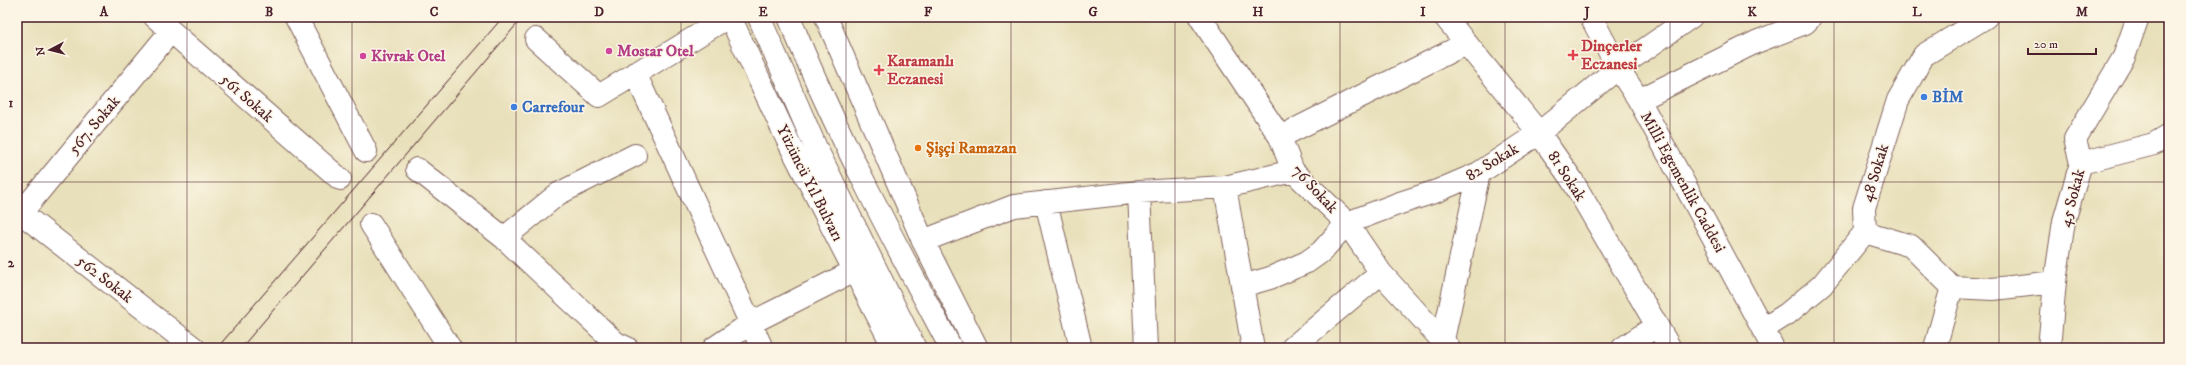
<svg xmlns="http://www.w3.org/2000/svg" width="2186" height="365" viewBox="0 0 2186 365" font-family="'IM FELL DW Pica',serif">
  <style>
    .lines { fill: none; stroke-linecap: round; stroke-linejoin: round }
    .minor-casing { stroke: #81635d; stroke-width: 24 }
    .tertiary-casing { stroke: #81635d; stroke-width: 24 }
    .primary-casing { stroke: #81635d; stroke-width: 24 }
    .minor { stroke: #fff; stroke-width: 22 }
    .tertiary { stroke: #fff; stroke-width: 22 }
    .primary { stroke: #fff; stroke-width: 22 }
    .tram { stroke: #4a1f2b; stroke-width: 1 }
    .grid { fill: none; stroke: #4a1f2b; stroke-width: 1; stroke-opacity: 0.55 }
    .hotel-dot { fill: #d1479c; stroke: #fcf5e5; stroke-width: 1.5 }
    .health-dot { fill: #e0444e; stroke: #fcf5e5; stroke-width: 1.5 }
    .shop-dot { fill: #3f7fe0; stroke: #fcf5e5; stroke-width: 1.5 }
    .food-dot { fill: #e8710a; stroke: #fcf5e5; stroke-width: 1.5 }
    .labels { text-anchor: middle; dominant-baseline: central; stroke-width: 3; stroke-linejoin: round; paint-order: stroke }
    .health-label { font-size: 16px; font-weight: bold; fill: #be3a42; stroke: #fcf5e5; text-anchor: start }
    .hotel-label { font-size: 16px; font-weight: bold; fill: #b23c85; stroke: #fcf5e5; text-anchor: start }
    .shop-label { font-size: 16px; font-weight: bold; fill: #366cbe; stroke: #fcf5e5; text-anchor: start }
    .street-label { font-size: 16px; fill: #4a1f2b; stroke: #fcf5e5 }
    .food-label { font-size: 16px; font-weight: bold; fill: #c56008; stroke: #fcf5e5; text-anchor: start }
    .neatline { fill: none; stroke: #4a1f2b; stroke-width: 1.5 }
    .grid-label { font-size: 13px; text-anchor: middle; font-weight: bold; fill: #4a1f2b }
  </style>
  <rect width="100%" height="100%" fill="#fcf5e5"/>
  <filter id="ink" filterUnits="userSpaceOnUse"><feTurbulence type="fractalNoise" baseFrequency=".025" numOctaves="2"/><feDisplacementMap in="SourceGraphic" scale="8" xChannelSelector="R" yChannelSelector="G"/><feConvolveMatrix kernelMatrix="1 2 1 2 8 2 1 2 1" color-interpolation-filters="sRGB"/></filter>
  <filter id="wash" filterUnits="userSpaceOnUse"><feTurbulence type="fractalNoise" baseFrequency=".012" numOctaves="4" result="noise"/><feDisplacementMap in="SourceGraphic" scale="16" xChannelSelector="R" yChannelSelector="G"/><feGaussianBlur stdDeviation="0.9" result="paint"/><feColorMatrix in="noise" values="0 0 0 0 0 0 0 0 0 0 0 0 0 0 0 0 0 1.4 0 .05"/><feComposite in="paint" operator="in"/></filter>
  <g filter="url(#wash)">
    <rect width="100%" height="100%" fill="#e8e0ba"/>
  </g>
  <g filter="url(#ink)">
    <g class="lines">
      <g class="minor-casing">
        <path id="minor" d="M155,17L340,179
          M296,17L366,151
          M1200,17L1280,137L1293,171L1347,223L1381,273L1449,348
          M1445,17L1539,133L1572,180L1670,348
          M536,39L599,96L728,17
          M635,73L762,348
          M1639,100L1756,42L1805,23L1811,17
          M1280,137L1465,44
          M2081,163L2154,144L2169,135
          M417,169L504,238L616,343L627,348
          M1225,187L1253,348
          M1139,192L1146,348
          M1046,202L1081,348
          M17,210L194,348
          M17,218L171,31
          M1865,232L1911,246L1952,287L1993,289L2055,282
          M504,238L558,194L635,155
          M923,241L1014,206L1139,192L1225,187L1293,171
          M1242,286L1270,278L1307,262L1321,252L1347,223L1400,203L1437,191L1479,173L1539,133L1618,68L1691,17
          M1763,329L1787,314L1822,285L1865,232L1864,208L1898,100L1924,55L1986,17
          M1443,340L1479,173
          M714,348L751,323L854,271
          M1292,348L1381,273
          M1623,348L1656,326
          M1935,348L1952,287
          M2049,348L2055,282L2064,221L2081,163L2075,139L2124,57L2138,17"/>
      </g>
      <g class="tertiary-casing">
        <path id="tertiary" d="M1591,17L1618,68L1639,100L1773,348
          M371,224L450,348"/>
      </g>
      <g class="primary-casing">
        <path id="primary" d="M730,17L788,141L894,348
          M759,17L816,148L915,348
          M789,17C835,131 893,240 951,348
          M826,17L923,241L977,348"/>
      </g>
      <use href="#minor" class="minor"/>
      <use href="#tertiary" class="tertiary"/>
      <use href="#primary" class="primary"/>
      <path class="tram" d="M217,348L503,17
        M241,348L523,17"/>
    </g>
  </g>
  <path class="grid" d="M187,17V348M352,17V348M516,17V348M681,17V348M846,17V348M1011,17V348M1175,17V348M1340,17V348M1505,17V348M1670,17V348M1834,17V348M1999,17V348M17,182H2169"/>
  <g class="hotel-dot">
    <circle cx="609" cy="51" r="4"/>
    <circle cx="363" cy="56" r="4"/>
  </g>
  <g class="health-dot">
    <path d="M1571 49h4v4h4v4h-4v4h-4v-4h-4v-4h4z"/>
    <path d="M877 64h4v4h4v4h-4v4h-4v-4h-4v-4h4z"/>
  </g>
  <g class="shop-dot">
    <circle cx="1924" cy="97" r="4"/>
    <circle cx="514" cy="107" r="4"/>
  </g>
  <circle class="food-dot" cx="918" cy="148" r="4"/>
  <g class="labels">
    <g class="health-label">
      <text x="1581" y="46">Dinçerler<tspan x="1581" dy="18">Eczanesi</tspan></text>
      <text x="887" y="61">Karamanlı<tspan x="887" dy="18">Eczanesi</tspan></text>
    </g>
    <g class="hotel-label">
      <text x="617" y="51">Mostar Otel</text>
      <text x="371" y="56">Kivrak Otel</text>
    </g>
    <g class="shop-label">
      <text x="1932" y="97">BİM</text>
      <text x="522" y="107">Carrefour</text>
    </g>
    <g class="street-label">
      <text transform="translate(247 98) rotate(41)">561 Sokak</text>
      <text transform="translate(94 125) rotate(-50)">567. Sokak</text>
      <text transform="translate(1492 162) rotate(-31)">82 Sokak</text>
      <text transform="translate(1875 173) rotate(-73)">48 Sokak</text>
      <text transform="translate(1567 176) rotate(57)">81 Sokak</text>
      <text transform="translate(1683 182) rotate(61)">Milli Egemenlik Caddesi</text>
      <text transform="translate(810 183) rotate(63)">Yüzüncü Yıl Bulvarı</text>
      <text transform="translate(1315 189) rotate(47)">76 Sokak</text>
      <text transform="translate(2072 198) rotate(-75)">45 Sokak</text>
      <text transform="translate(105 279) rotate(38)">562 Sokak</text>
    </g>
    <g class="food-label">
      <text x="926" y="148">Şişçi Ramazan</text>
    </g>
  </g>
  <rect width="2186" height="365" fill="none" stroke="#fcf5e5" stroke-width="44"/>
  <g transform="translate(50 50) rotate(263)" stroke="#fcf5e5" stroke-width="3" paint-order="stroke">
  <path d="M0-3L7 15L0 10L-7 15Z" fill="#4a1f2b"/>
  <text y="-6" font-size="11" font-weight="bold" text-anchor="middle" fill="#4a1f2b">N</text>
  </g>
  <path d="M2028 48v6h68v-6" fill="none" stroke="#4a1f2b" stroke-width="2"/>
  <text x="2034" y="48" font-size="12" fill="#4a1f2b" stroke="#fcf5e5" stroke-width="3" paint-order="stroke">20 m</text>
  <rect x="22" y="22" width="2142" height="321" class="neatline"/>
  <g class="grid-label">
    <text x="104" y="16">A</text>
    <text x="269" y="16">B</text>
    <text x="434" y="16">C</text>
    <text x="599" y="16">D</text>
    <text x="763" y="16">E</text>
    <text x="928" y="16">F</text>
    <text x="1093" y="16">G</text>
    <text x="1258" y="16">H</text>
    <text x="1423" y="16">I</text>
    <text x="1587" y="16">J</text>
    <text x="1752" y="16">K</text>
    <text x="1917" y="16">L</text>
    <text x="2082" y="16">M</text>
    <text x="11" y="107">1</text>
    <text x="11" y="267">2</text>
  </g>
</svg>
